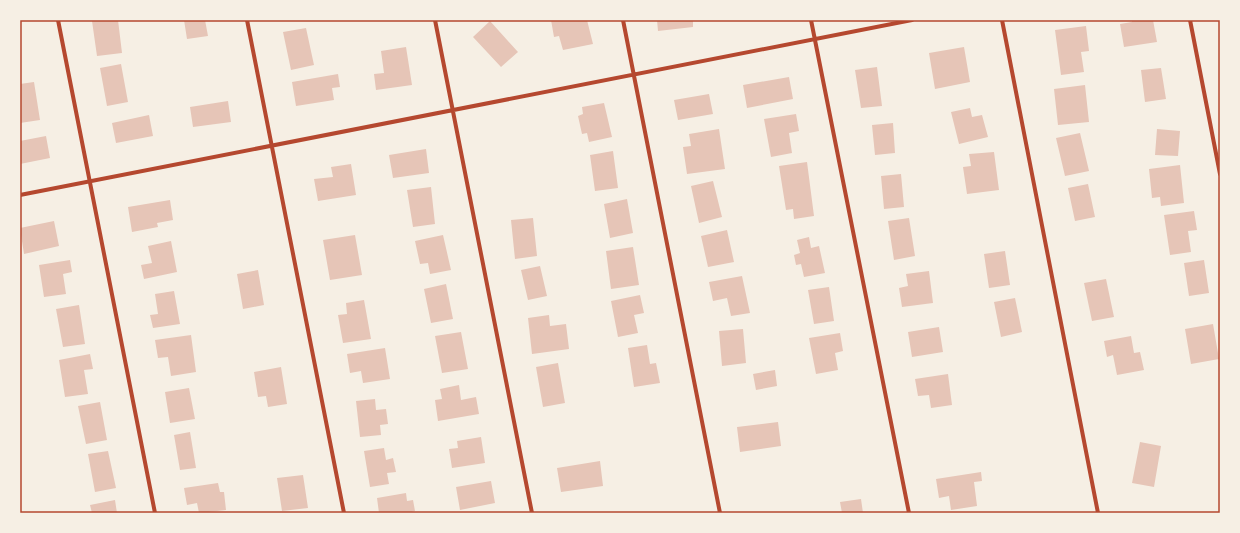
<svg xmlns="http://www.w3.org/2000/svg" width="1240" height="533" viewBox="0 0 1240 533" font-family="'Libre Baskerville',serif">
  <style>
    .building { fill: #e6c5b7 }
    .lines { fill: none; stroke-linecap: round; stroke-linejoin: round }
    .minor { stroke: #b5482f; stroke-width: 4 }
    .neatline { fill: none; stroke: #b5482f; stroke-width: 1.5 }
  </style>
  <rect width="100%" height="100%" fill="#f6efe4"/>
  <path class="building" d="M99,20H118L122,53L97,56L92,21Z
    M184,20H205L208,36L187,39Z
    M551,20H587L593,44L563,50L559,36L554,37Z
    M657,20H693V27L658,31Z
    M1132,20H1153L1157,42L1124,47L1120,24L1132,22Z
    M490,21L518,52L501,67L473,37Z
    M1086,26L1089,51L1081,52L1084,72L1061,75L1055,30Z
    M306,28L314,65L291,70L283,32Z
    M406,47L412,85L376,90L374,74L384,73L381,51Z
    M964,47L970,82L935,89L929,53Z
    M121,64L128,102L107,106L100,68Z
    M877,67L882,106L861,108L855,70Z
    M1161,68L1166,99L1145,102L1141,70Z
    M338,74L340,87L332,88L334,100L296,106L292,82Z
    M789,77L793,99L747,108L743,85Z
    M34,82L40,120L20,123V84Z
    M1085,85L1089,122L1058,125L1054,89Z
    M709,94L713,114L678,120L674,100Z
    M228,101L231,122L193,127L190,107Z
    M604,103L612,137L589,142L587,133L582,134L578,116L583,114L582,107Z
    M970,108L972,117L982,115L988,137L959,144L951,112Z
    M796,114L799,131L789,133L792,153L771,157L764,119Z
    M149,115L153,136L116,143L112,123Z
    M893,123L895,153L875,155L872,125Z
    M719,129L725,169L687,174L683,147L691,146L689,134Z
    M1157,129L1180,131L1178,156L1155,155Z
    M1080,133L1089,171L1065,176L1056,138Z
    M46,136L50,158L20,164V141Z
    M426,149L429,173L393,178L389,155Z
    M613,151L618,188L595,191L590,155Z
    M994,152L999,190L967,194L963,167L971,166L969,154Z
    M807,162L814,216L794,219L793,209L786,210L779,166Z
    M351,164L356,195L318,201L314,179L333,177L331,167Z
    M1180,165L1184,203L1161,206L1160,197L1152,198L1149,169Z
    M901,174L904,207L884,209L881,176Z
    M713,181L722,217L699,223L691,186Z
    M1088,184L1095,217L1075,221L1068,188Z
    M431,187L435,224L413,227L407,190Z
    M627,199L633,233L610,238L604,204Z
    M170,200L173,220L157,223L158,227L132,232L128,207Z
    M1194,211L1197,230L1188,231L1191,252L1170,255L1164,215Z
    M533,218L537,256L515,259L511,220Z
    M909,218L915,256L894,260L888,221Z
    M54,221L59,246L24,254L20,228Z
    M727,230L734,262L708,267L701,236Z
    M355,235L362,275L330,280L323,240Z
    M443,235L451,270L430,274L428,263L420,264L415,241Z
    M809,237L811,248L819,246L825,273L804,277L801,264L796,265L794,255L800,253L797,240Z
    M171,241L177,272L144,279L141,265L152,263L148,246Z
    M633,247L639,285L611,289L606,251Z
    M1005,251L1010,285L989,288L984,254Z
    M70,260L72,272L63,274L66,294L44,297L39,265Z
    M1204,260L1209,293L1189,296L1184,263Z
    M540,266L547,296L528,300L521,270Z
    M258,270L264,305L243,309L237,274Z
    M929,271L933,303L902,307L899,288L908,286L906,274Z
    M742,276L750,313L731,316L727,298L713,301L709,282Z
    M1106,279L1114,317L1092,321L1084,283Z
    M446,284L453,319L431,323L424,289Z
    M829,287L834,321L814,324L808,290Z
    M174,291L180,324L153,328L150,315L158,314L155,294Z
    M640,295L644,313L634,315L638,333L618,337L611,301Z
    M1015,298L1022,332L1001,337L994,302Z
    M364,300L371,339L343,343L338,315L347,314L346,303Z
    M79,305L85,344L63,347L56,309Z
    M549,315L550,326L566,324L569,349L532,354L528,318Z
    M1213,324L1219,359L1191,364L1185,329Z
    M939,327L943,352L912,357L908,332Z
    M743,329L746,363L722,366L719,331Z
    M461,332L468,369L442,373L435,336Z
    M840,333L843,351L835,353L838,370L816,374L809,338Z
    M191,335L196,372L171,376L168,357L158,358L155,340Z
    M1131,336L1134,353L1140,352L1144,370L1117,375L1113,355L1107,357L1104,341Z
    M647,345L650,364L656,363L660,383L634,387L628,348Z
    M385,348L390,379L363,383L361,371L350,373L347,354Z
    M90,354L93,369L84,370L88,394L65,397L59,360Z
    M558,363L565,403L543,407L536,367Z
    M281,367L287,404L268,407L266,396L258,397L254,372Z
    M775,370L777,386L756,390L753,374Z
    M948,374L952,405L931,408L929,395L918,396L915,379Z
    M459,385L461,400L476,397L479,414L438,421L435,400L442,399L440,389Z
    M189,388L195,419L170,423L165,392Z
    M375,399L376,410L386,409L388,424L380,425L381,435L360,437L356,401Z
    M100,402L107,440L86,444L78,406Z
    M778,422L781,446L740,452L737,427Z
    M190,432L196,468L180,470L174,435Z
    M481,437L485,463L452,468L449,449L458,448L457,441Z
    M1140,442L1161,446L1154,487L1132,483Z
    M384,448L386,460L393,458L396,472L387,473L389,484L370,487L364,451Z
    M108,451L116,488L95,492L88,454Z
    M600,461L603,486L561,492L557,468Z
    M981,472L982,481L974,482L977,506L951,510L949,496L939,498L936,479Z
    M303,475L308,508L282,511L277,478Z
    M491,481L495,503L460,510L456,487Z
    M218,483L220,492H224L226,510L199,513L197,503L187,505L184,488Z
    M406,493L407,501L413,500L415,511L408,513H379L377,498Z
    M861,499L863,513H842L840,502Z
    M115,500L117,513H92L90,505Z"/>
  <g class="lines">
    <path class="minor" d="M58,20L155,513
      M247,20L344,513
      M435,20L532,513
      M623,20L720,513
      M811,20L909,513
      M1002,20L1098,513
      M1190,20L1220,174
      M20,195L912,20"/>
  </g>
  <rect width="1240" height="533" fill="none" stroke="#f6efe4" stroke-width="42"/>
  <rect x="21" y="21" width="1198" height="491" class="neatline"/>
</svg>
